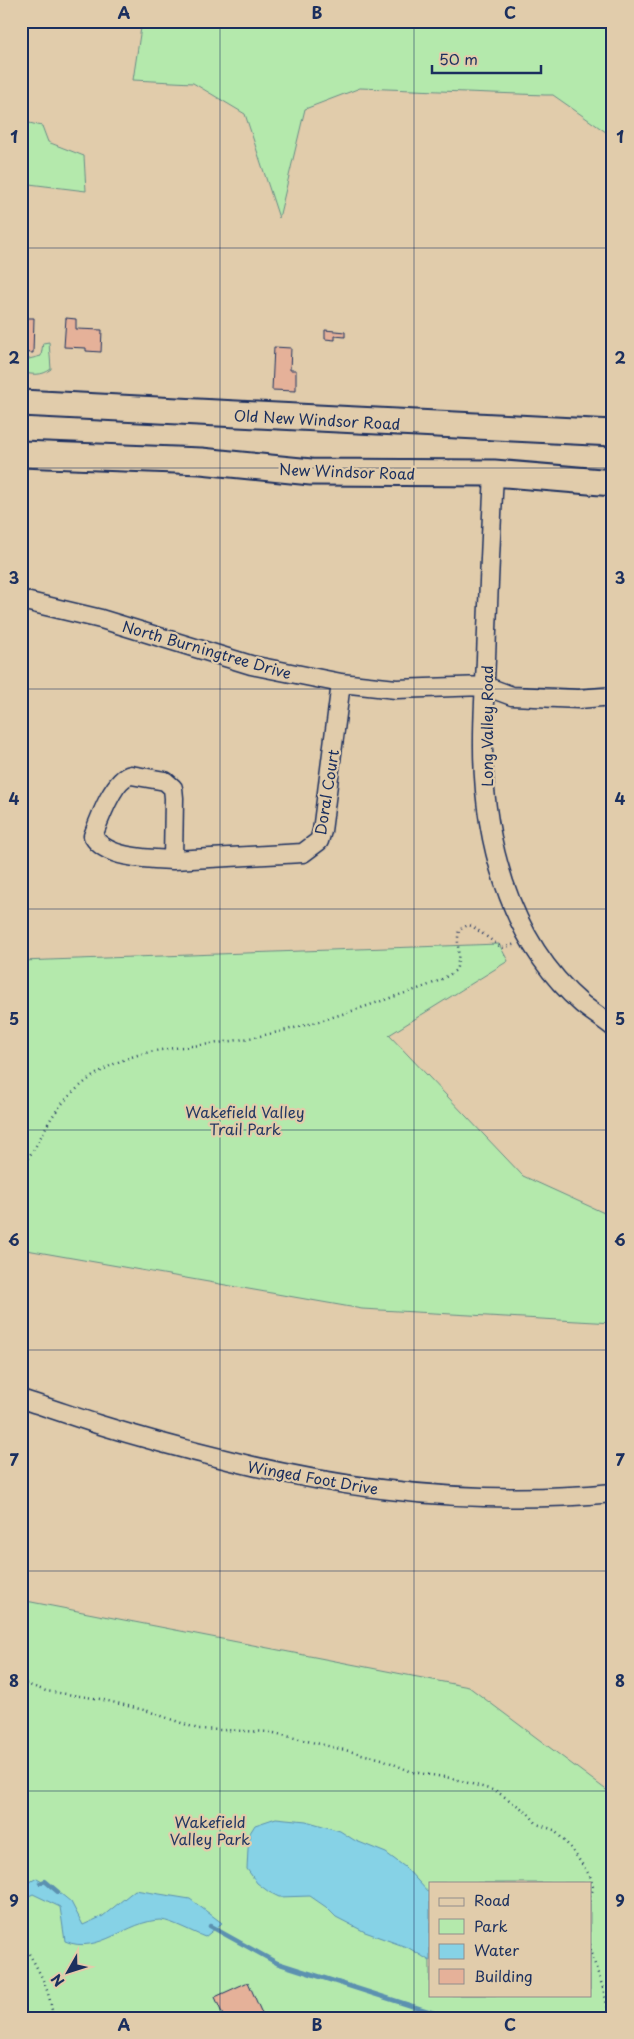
<svg xmlns="http://www.w3.org/2000/svg" width="634" height="2039" viewBox="0 0 634 2039" font-family="'Playpen Sans',sans-serif">
  <style>
    .green { fill: #b4e9ac; stroke: #688c85; fill-rule: evenodd }
    .water { fill: #86d2e6; stroke: #5b91b0 }
    .lines { fill: none; stroke-linecap: round; stroke-linejoin: round }
    .stream { stroke: #5b91b0; stroke-width: 4.5 }
    .building { fill: #e5b199; stroke: #1b2f5e }
    .street-casing { stroke: #1b2f5e; stroke-width: 21 }
    .secondary-casing { stroke: #1b2f5e; stroke-width: 29 }
    .path { stroke: #1b2f5e; stroke-width: 2.5; stroke-dasharray: 1 4; stroke-linecap: butt }
    .street { stroke: #e1ccab; stroke-width: 18 }
    .secondary { stroke: #e1ccab; stroke-width: 25 }
    .grid { fill: none; stroke: #1b2f5e; stroke-width: 1; stroke-opacity: 0.55 }
    .labels { text-anchor: middle; dominant-baseline: central; stroke-width: 4.5; stroke-linejoin: round; paint-order: stroke }
    .street-label { font-size: 15px; fill: #1b2f5e; stroke: #e1ccab }
    .park-label { font-size: 15px; fill: #233862; stroke: #e1ccab }
    .neatline { fill: none; stroke: #1b2f5e; stroke-width: 2 }
    .grid-label { font-size: 16px; text-anchor: middle; font-weight: bold; fill: #1b2f5e }
  </style>
  <rect width="100%" height="100%" fill="#e1ccab"/>
  <filter id="ink" filterUnits="userSpaceOnUse"><feTurbulence type="fractalNoise" baseFrequency=".02" numOctaves="2"/><feDisplacementMap in="SourceGraphic" scale="10" xChannelSelector="R" yChannelSelector="G"/><feConvolveMatrix kernelMatrix="1 2 1 2 8 2 1 2 1" color-interpolation-filters="sRGB"/></filter>
  <g filter="url(#ink)">
    <path class="green" d="M142,21H613V137L553,95H545L360,88L305,109L279,218L245,114L193,83L133,80Z
      M21,121L42,126L48,142L84,156L86,191L21,183Z
      M49,342L51,369C42,376 32,375 21,372V361L41,356L43,343Z
      M499,944L508,961L389,1035L523,1176L613,1217V1323L362,1309L21,1249V961Z
      M21,1600L469,1687L613,1795V2018H21ZM430,1883H590V1995H430Z"/>
    <path class="water" d="M276,1818L306,1821L340,1831L354,1840L386,1853L405,1867L430,1894V1961L409,1948L365,1932L336,1917L326,1907L310,1896L279,1897L269,1892L257,1883L247,1869L248,1849L250,1833L255,1825Z
      M37,1878L54,1888L71,1902L83,1925L103,1916L135,1890L190,1899L222,1923L205,1937C194,1933 172,1921 161,1920C128,1920 98,1956 65,1941L60,1907L33,1894L21,1900V1887Z"/>
    <g class="lines">
      <path class="stream" d="M40,1883L45,1881L58,1892
        M210,1926L277,1963L437,2014L458,2018"/>
    </g>
    <path class="building" d="M21,318H34L33,353L21,352Z
      M66,318L76,319V329L102,330L101,352L86,351V348L64,347Z
      M325,330L345,332V337L335,336V340L325,339Z
      M274,347L291,348L290,370H296V391L272,390Z
      M248,1982L264,2018H224L215,1997Z"/>
    <g class="lines">
      <g class="street-casing">
        <path id="street" d="M494,473C491,535 488,597 486,659C485,686 483,712 483,739C482,834 507,939 582,1004C592,1012 603,1019 613,1027
          M21,600L101,619L251,665L341,683L396,689L485,686L512,696L579,699L613,696
          M131,775L165,781L173,788L174,798L173,860C150,859 106,859 93,836C99,820 114,778 131,775Z
          M173,860L303,853L319,841L322,831L341,683
          M21,1399C47,1407 72,1416 97,1424C142,1438 187,1450 232,1461C356,1492 486,1505 613,1493"/>
      </g>
      <g class="secondary-casing">
        <path id="secondary" d="M21,403L613,433
          M21,454L201,461L311,472L494,473L613,483"/>
      </g>
      <path class="path" d="M21,1166C34,1153 40,1137 49,1122C63,1098 87,1078 110,1066C146,1047 186,1048 225,1042C282,1034 336,1017 390,998C413,990 437,985 456,970C461,956 456,943 459,930L468,925L472,926L502,948L516,944
        M21,1682L46,1691L100,1699L148,1711L198,1729L270,1732L382,1759L412,1772L451,1778L496,1791L527,1812L537,1824L554,1830L571,1848L590,1876L593,1887L590,1903
        M21,1941C37,1966 50,1988 53,2018
        M590,1944V1950L603,1988L610,2018"/>
      <use href="#street" class="street"/>
      <use href="#secondary" class="secondary"/>
    </g>
  </g>
  <path class="grid" d="M220,21V2018M414,21V2018M21,248H613M21,468H613M21,689H613M21,909H613M21,1130H613M21,1350H613M21,1571H613M21,1791H613"/>
  <g class="labels">
    <g class="street-label">
      <text transform="translate(317 419) rotate(3)">Old New Windsor Road</text>
      <text transform="translate(347 471) rotate(2)">New Windsor Road</text>
      <text transform="translate(207 649) rotate(16)">North Burningtree Drive</text>
      <text transform="translate(486 726) rotate(-90)">Long Valley Road</text>
      <text transform="translate(326 792) rotate(-81)">Doral Court</text>
      <text transform="translate(313 1477) rotate(10)">Winged Foot Drive</text>
    </g>
    <g class="park-label">
      <text x="245" y="1111">Wakefield Valley<tspan x="245" dy="17">Trail Park</tspan></text>
      <text x="210" y="1821">Wakefield<tspan x="210" dy="17">Valley Park</tspan></text>
    </g>
  </g>
  <rect width="634" height="2039" fill="none" stroke="#e1ccab" stroke-width="55"/>
  <rect x="429" y="1882" width="162" height="115" fill="#e1ccab" stroke="#928d8c"/>
  <rect x="439" y="1898" width="25" height="8" fill="#e1ccab" stroke="#928d8c"/>
  <text x="474" y="1906" font-size="15" fill="#1b2f5e">Road</text>
  <rect x="439" y="1919" width="25" height="15" fill="#b4e9ac" stroke="#928d8c"/>
  <text x="474" y="1932" font-size="15" fill="#1b2f5e">Park</text>
  <rect x="439" y="1944" width="25" height="15" fill="#86d2e6" stroke="#928d8c"/>
  <text x="474" y="1956" font-size="15" fill="#1b2f5e">Water</text>
  <rect x="439" y="1969" width="25" height="15" fill="#e5b199" stroke="#928d8c"/>
  <text x="474" y="1982" font-size="15" fill="#1b2f5e">Building</text>
  <g transform="translate(68 1972) rotate(231)" stroke="#e1ccab" stroke-width="4" paint-order="stroke">
  <path d="M0-4L9 19L0 12L-9 19Z" fill="#1b2f5e"/>
  <text y="-8" font-size="14" font-weight="bold" text-anchor="middle" fill="#1b2f5e">N</text>
  </g>
  <path d="M432 65v8h109v-8" fill="none" stroke="#1b2f5e" stroke-width="2.5"/>
  <text x="439" y="65" font-size="15" fill="#1b2f5e" stroke="#e1ccab" stroke-width="4" paint-order="stroke">50 m</text>
  <rect x="28" y="28" width="578" height="1984" class="neatline"/>
  <g class="grid-label">
    <text x="124" y="19">A</text>
    <text x="317" y="19">B</text>
    <text x="510" y="19">C</text>
    <text x="14" y="143">1</text>
    <text x="620" y="143">1</text>
    <text x="14" y="364">2</text>
    <text x="620" y="364">2</text>
    <text x="14" y="584">3</text>
    <text x="620" y="584">3</text>
    <text x="14" y="805">4</text>
    <text x="620" y="805">4</text>
    <text x="14" y="1025">5</text>
    <text x="620" y="1025">5</text>
    <text x="14" y="1246">6</text>
    <text x="620" y="1246">6</text>
    <text x="14" y="1466">7</text>
    <text x="620" y="1466">7</text>
    <text x="14" y="1687">8</text>
    <text x="620" y="1687">8</text>
    <text x="14" y="1907">9</text>
    <text x="620" y="1907">9</text>
    <text x="124" y="2031">A</text>
    <text x="317" y="2031">B</text>
    <text x="510" y="2031">C</text>
  </g>
</svg>
